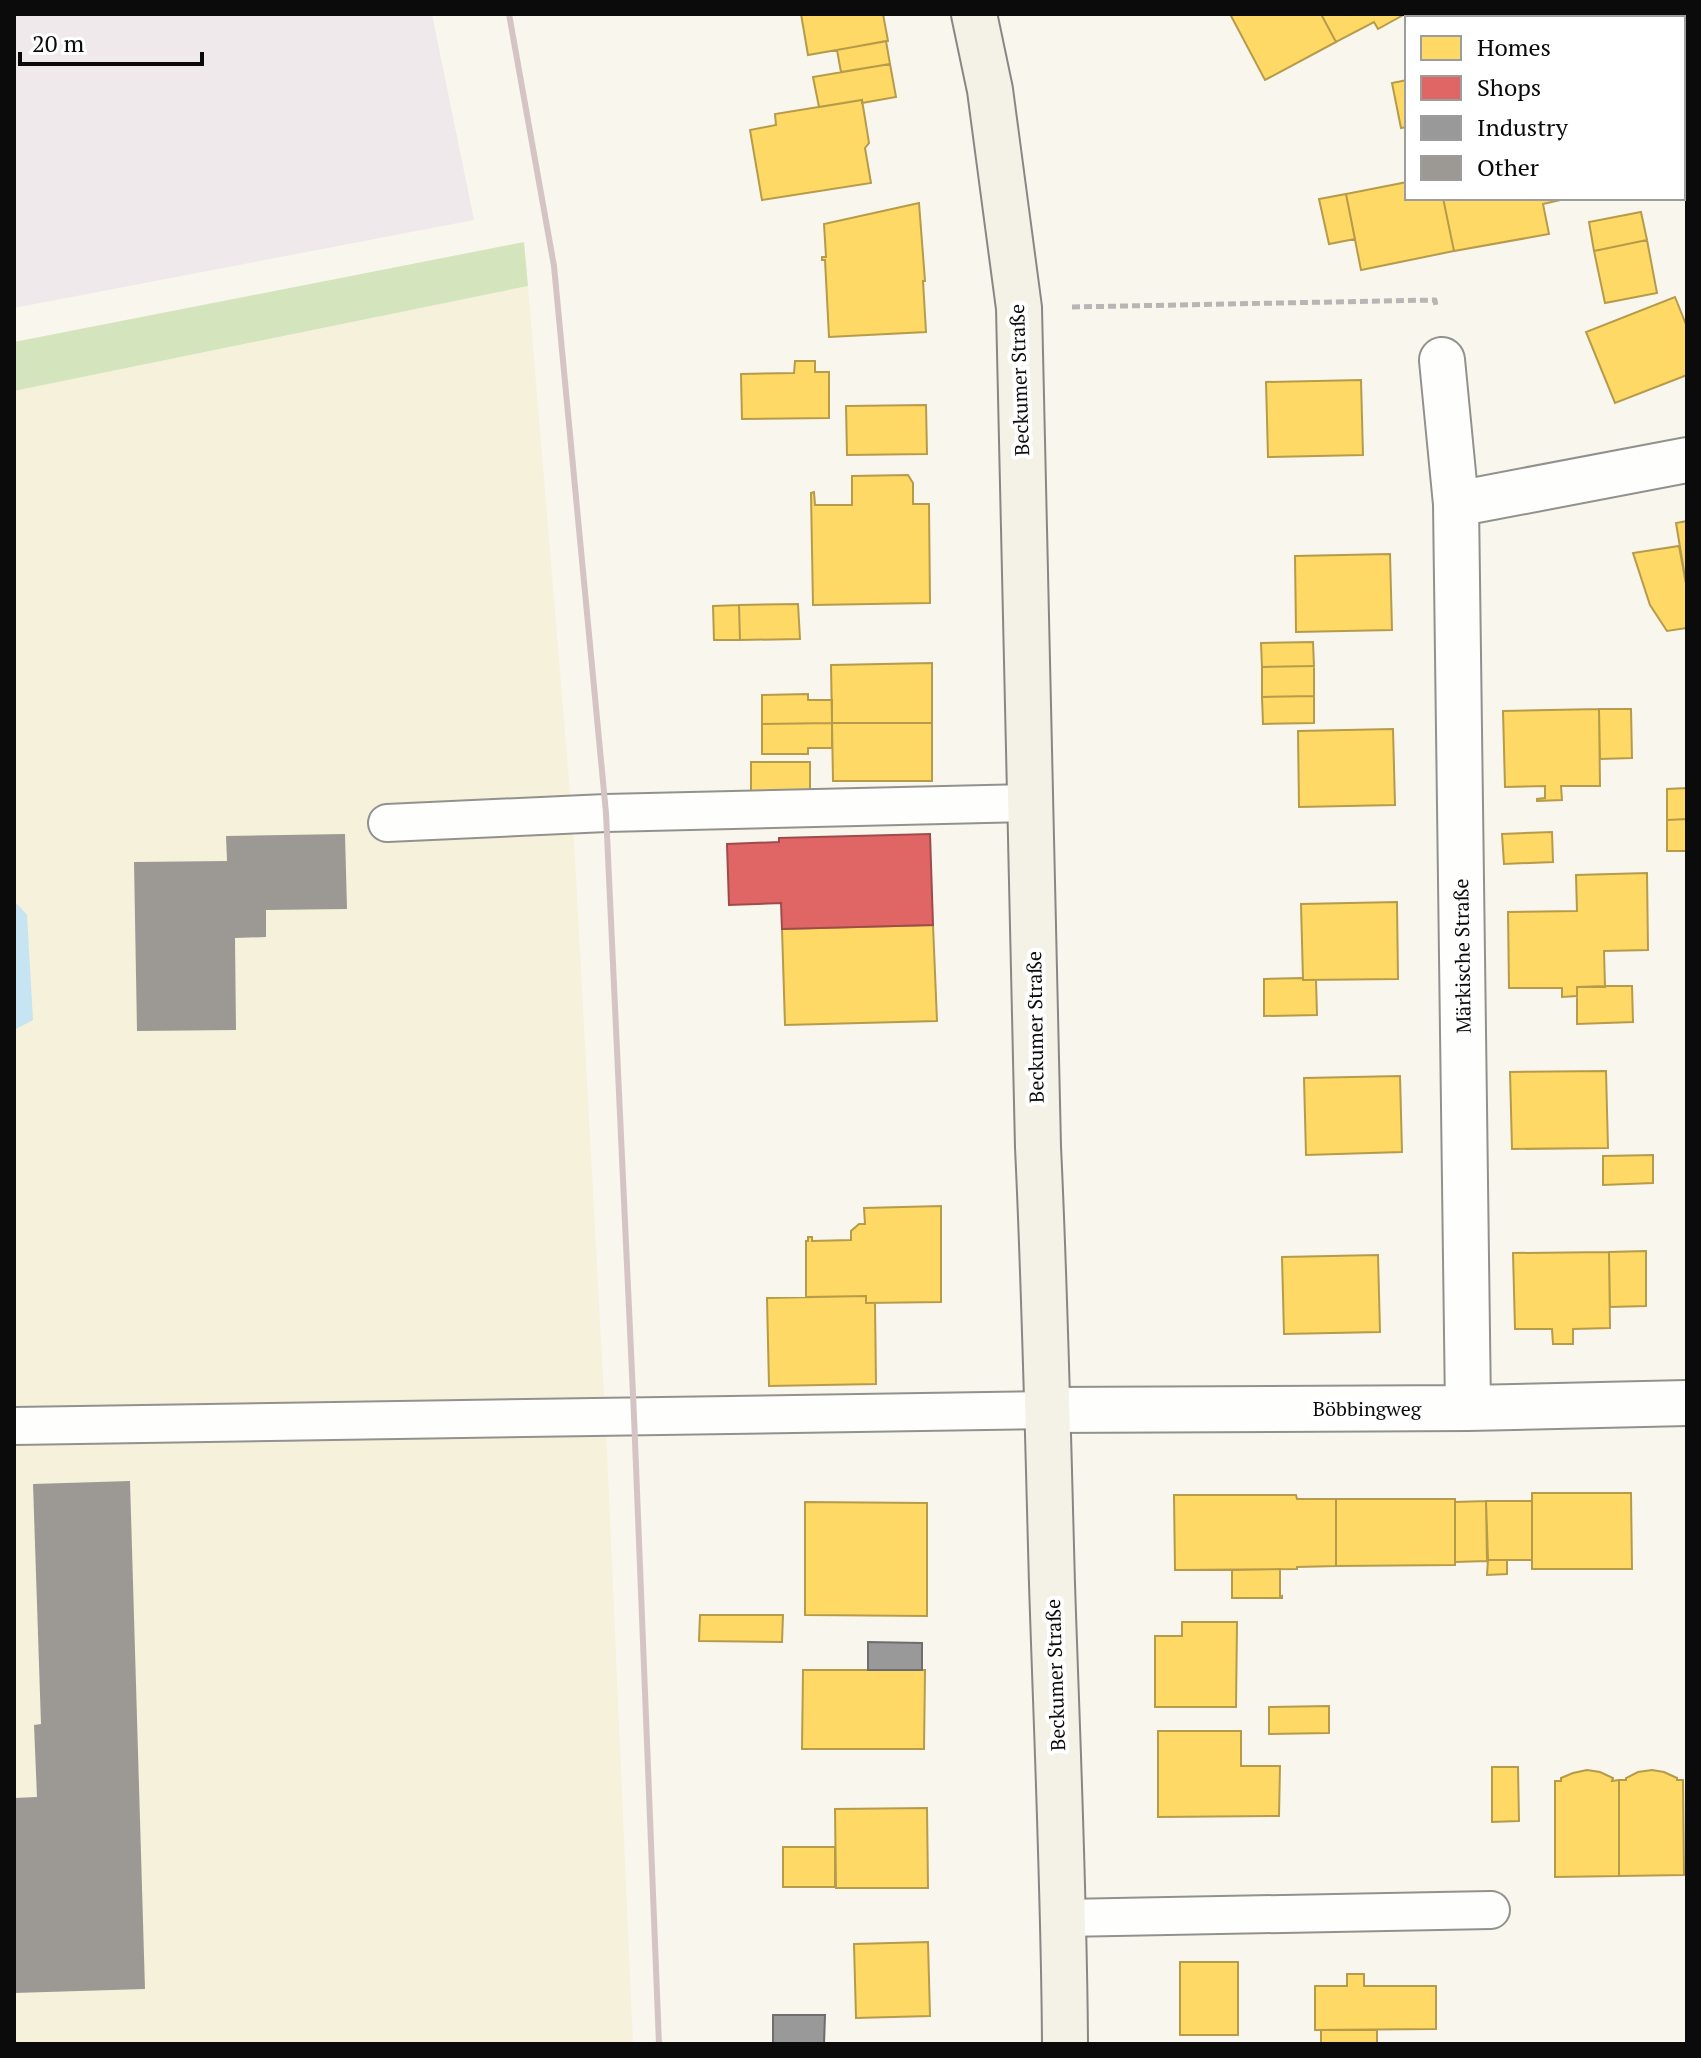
<svg xmlns="http://www.w3.org/2000/svg" width="1701" height="2058" viewBox="0 0 1701 2058" font-family="'PT Serif',serif">
  <style>
    .industrial { fill: #f0e9ec }
    .farmland { fill: #f6f1db }
    .forest { fill: #d4e5bd }
    .water { fill: #c6e4f2 }
    .homes { fill: #ffd966; stroke: #b69b4b; stroke-width: 2 }
    .shops { fill: #e06666; stroke: #a04b4b; stroke-width: 2 }
    .industry { fill: #999; stroke: #6e6e6e; stroke-width: 2 }
    .building { fill: #9c9995 }
    .lines { fill: none; stroke-linecap: round; stroke-linejoin: round }
    .lane-casing { stroke: #92918d; stroke-width: 40 }
    .street-casing { stroke: #92918d; stroke-width: 48 }
    .secondary-casing { stroke: #898784; stroke-width: 48 }
    .path { stroke: #b7b6b5; stroke-width: 5; stroke-dasharray: 8 4; stroke-linecap: butt }
    .lane { stroke: #fefefc; stroke-width: 36 }
    .street { stroke: #fefefc; stroke-width: 44 }
    .secondary { stroke: #f4f2e7; stroke-width: 44 }
    .rail { stroke: #d5c4c4; stroke-width: 6 }
    .labels { text-anchor: middle; dominant-baseline: central; stroke-width: 8; stroke-linejoin: round; paint-order: stroke }
    .street-label { font-size: 20px; fill: #0b0b0b; stroke: #fff }
  </style>
  <rect width="100%" height="100%" fill="#f9f6ee"/>
  <path class="industrial" d="M14,14H432L474,220L14,308Z"/>
  <path class="farmland" d="M528,286L574,841L607,1451L633,2044H14V391Z"/>
  <path class="forest" d="M524,242L528,286L14,391V342Z"/>
  <path class="water" d="M17,904L27,915L33,1020L14,1030V905Z"/>
  <path class="homes" d="M801,14H883L888,41L808,55Z
    M1230,14H1321L1336,42L1265,80Z
    M1321,14H1405L1378,29L1374,22L1336,42Z
    M886,41L890,64L841,72L837,50Z
    M890,64L896,97L862,103V100L819,107L813,77Z
    M1407,80V127L1401,128L1392,83Z
    M862,100L869,143L865,148L871,183L762,200L750,130L776,125L775,114Z
    M1407,182V198H1443L1454,251L1361,270L1346,194Z
    M1346,194L1355,239L1329,244L1319,199Z
    M1443,198H1569L1543,204L1549,234L1454,251Z
    M919,203L925,281H923L926,332L829,337L825,260H822V257H826L824,224Z
    M1641,212L1647,240L1594,251L1589,222Z
    M1647,240L1657,293L1605,303L1594,251Z
    M1675,297L1687,327V375L1615,403L1586,332Z
    M795,361H815V372H829V418L742,419L741,374L794,373Z
    M1361,380L1363,455L1268,457L1266,382Z
    M926,405L927,454L847,455L846,406Z
    M908,475L913,483V504H929L930,603L813,605L811,493L814,492L815,505H852V476Z
    M1687,521V589L1676,523Z
    M1679,546L1687,589V628L1667,631L1650,605L1633,553Z
    M1390,554L1392,630L1296,632L1295,556Z
    M798,604L800,639L740,640L739,605Z
    M739,605L740,640H714L713,606Z
    M1313,642L1314,666L1262,667L1261,643Z
    M932,663V723H832L831,665Z
    M1314,666V696L1262,697V667Z
    M808,694V700H832V723L762,724V695Z
    M1314,696V723L1263,724L1262,697Z
    M1599,709L1600,786H1561L1562,800L1537,801V799L1545,798V786L1505,787L1503,711Z
    M1599,709H1631L1632,758L1600,759Z
    M832,723H932V781H833Z
    M832,723V748H808V754H762V724Z
    M1393,729L1395,805L1299,807L1298,731Z
    M751,762H810V806L751,807Z
    M1687,788V819L1667,820V789Z
    M1687,819V851H1667V820Z
    M1552,832L1553,862L1504,864L1502,834Z
    M1647,873L1648,950L1604,951L1605,987H1577V996L1562,997V988H1509L1508,912L1577,911L1576,875Z
    M1397,902L1398,979L1303,980L1301,904Z
    M933,925L937,1021L785,1025L782,929Z
    M1303,978V980H1316L1317,1015L1264,1016V979Z
    M1605,986H1632L1633,1022L1577,1024V987Z
    M1606,1071L1608,1148L1512,1149L1510,1072Z
    M1400,1076L1402,1152L1306,1155L1304,1078Z
    M1653,1155V1183L1603,1185V1156Z
    M941,1206V1302L866,1303V1296L806,1297V1241H808V1237H812V1241L851,1240V1231L859,1224H865L864,1208Z
    M1646,1251V1306L1610,1307L1609,1252Z
    M1609,1252L1610,1328L1573,1329V1344H1553L1552,1329H1515L1513,1253Z
    M1378,1255L1380,1332L1284,1334L1282,1257Z
    M866,1296V1303H875L876,1384L769,1386L767,1298Z
    M1532,1493H1631L1632,1569H1532Z
    M1174,1495H1296L1297,1499H1336V1566L1297,1567V1569L1175,1570Z
    M1336,1499H1455V1565L1336,1566Z
    M1486,1501H1532V1560H1488Z
    M1486,1501L1487,1561L1455,1562V1502Z
    M805,1502L927,1503V1616L805,1615Z
    M1488,1560H1507V1574L1487,1575Z
    M1280,1569V1597L1282,1596V1598H1232V1570Z
    M700,1615H783L782,1642L699,1641Z
    M1182,1622H1237L1236,1707H1155V1636H1182Z
    M803,1670H925L924,1749H802Z
    M1329,1706V1733L1269,1734V1707Z
    M1158,1731H1241V1766H1280L1279,1816L1158,1817Z
    M1492,1767H1518L1519,1821L1492,1822Z
    M1587,1770L1600,1772L1613,1778L1612,1781L1619,1780V1876L1555,1877V1781H1561V1778L1573,1773Z
    M1652,1770L1664,1772L1677,1778V1780H1683L1684,1875L1619,1876V1780H1626V1778L1638,1772Z
    M927,1808L928,1888H836L835,1809Z
    M783,1847H835V1887H783Z
    M928,1942L930,2016L856,2018L854,1944Z
    M1180,1962H1238V2035H1180Z
    M1347,1974H1364V1986H1436V2029L1315,2030V1986H1347Z
    M1321,2030H1377V2044H1321Z"/>
  <path class="shops" d="M930,834L933,925L782,929L781,903L729,905L727,844L779,842V838Z"/>
  <path class="industry" d="M868,1642L922,1643V1670H868Z
    M773,2015H825L824,2044H773Z"/>
  <path class="building" d="M345,834L347,909L266,910V937L235,938L236,1030L137,1031L134,862L227,861L226,836Z
    M130,1481L145,1989L14,1993V1798L37,1797L34,1725L41,1724L33,1484Z"/>
  <g class="lines">
    <g class="lane-casing">
      <path id="lane" d="M387,823L606,813L1029,803
        M14,1426L1047,1410
        M1064,1918L1491,1910"/>
    </g>
    <g class="street-casing">
      <path id="street" d="M1442,360L1456,504
        M1468,1408L1456,504L1687,460
        M1047,1410L1468,1408L1687,1403"/>
    </g>
    <g class="secondary-casing">
      <path id="secondary" d="M974,14L990,90L1019,308L1038,1147C1045,1293 1048,1438 1052,1584C1057,1737 1064,1890 1065,2044"/>
    </g>
    <path class="path" d="M1072,307L1435,300L1436,307"/>
    <use href="#lane" class="lane"/>
    <use href="#street" class="street"/>
    <use href="#secondary" class="secondary"/>
    <path class="rail" d="M509,14L554,266L606,813L634,1416L659,2044"/>
  </g>
  <g class="labels">
    <g class="street-label">
      <text transform="translate(1019 380) rotate(-92)">Beckumer Straße</text>
      <text transform="translate(1462 956) rotate(-91)">Märkische Straße</text>
      <text transform="translate(1035 1027) rotate(-91)">Beckumer Straße</text>
      <text x="1367" y="1408">Böbbingweg</text>
      <text transform="translate(1055 1675) rotate(-92)">Beckumer Straße</text>
    </g>
  </g>
  <rect width="1701" height="2058" fill="none" stroke="#0b0b0b" stroke-width="32"/>
  <rect x="1405" y="16" width="280" height="184" fill="#ffffff" stroke="#9d9d9d" stroke-width="2"/>
  <rect x="1421" y="36" width="40" height="24" fill="#ffd966" stroke="#9d9d9d" stroke-width="2"/>
  <text x="1477" y="56" font-size="24" fill="#0b0b0b">Homes</text>
  <rect x="1421" y="76" width="40" height="24" fill="#e06666" stroke="#9d9d9d" stroke-width="2"/>
  <text x="1477" y="96" font-size="24" fill="#0b0b0b">Shops</text>
  <rect x="1421" y="116" width="40" height="24" fill="#999999" stroke="#9d9d9d" stroke-width="2"/>
  <text x="1477" y="136" font-size="24" fill="#0b0b0b">Industry</text>
  <rect x="1421" y="156" width="40" height="24" fill="#9c9995" stroke="#9d9d9d" stroke-width="2"/>
  <text x="1477" y="176" font-size="24" fill="#0b0b0b">Other</text>
  <path d="M20 52v12h182v-12" fill="none" stroke="#0b0b0b" stroke-width="4"/>
  <text x="32" y="52" font-size="24" fill="#0b0b0b" stroke="#ffffff" stroke-width="6" paint-order="stroke">20 m</text>
</svg>
